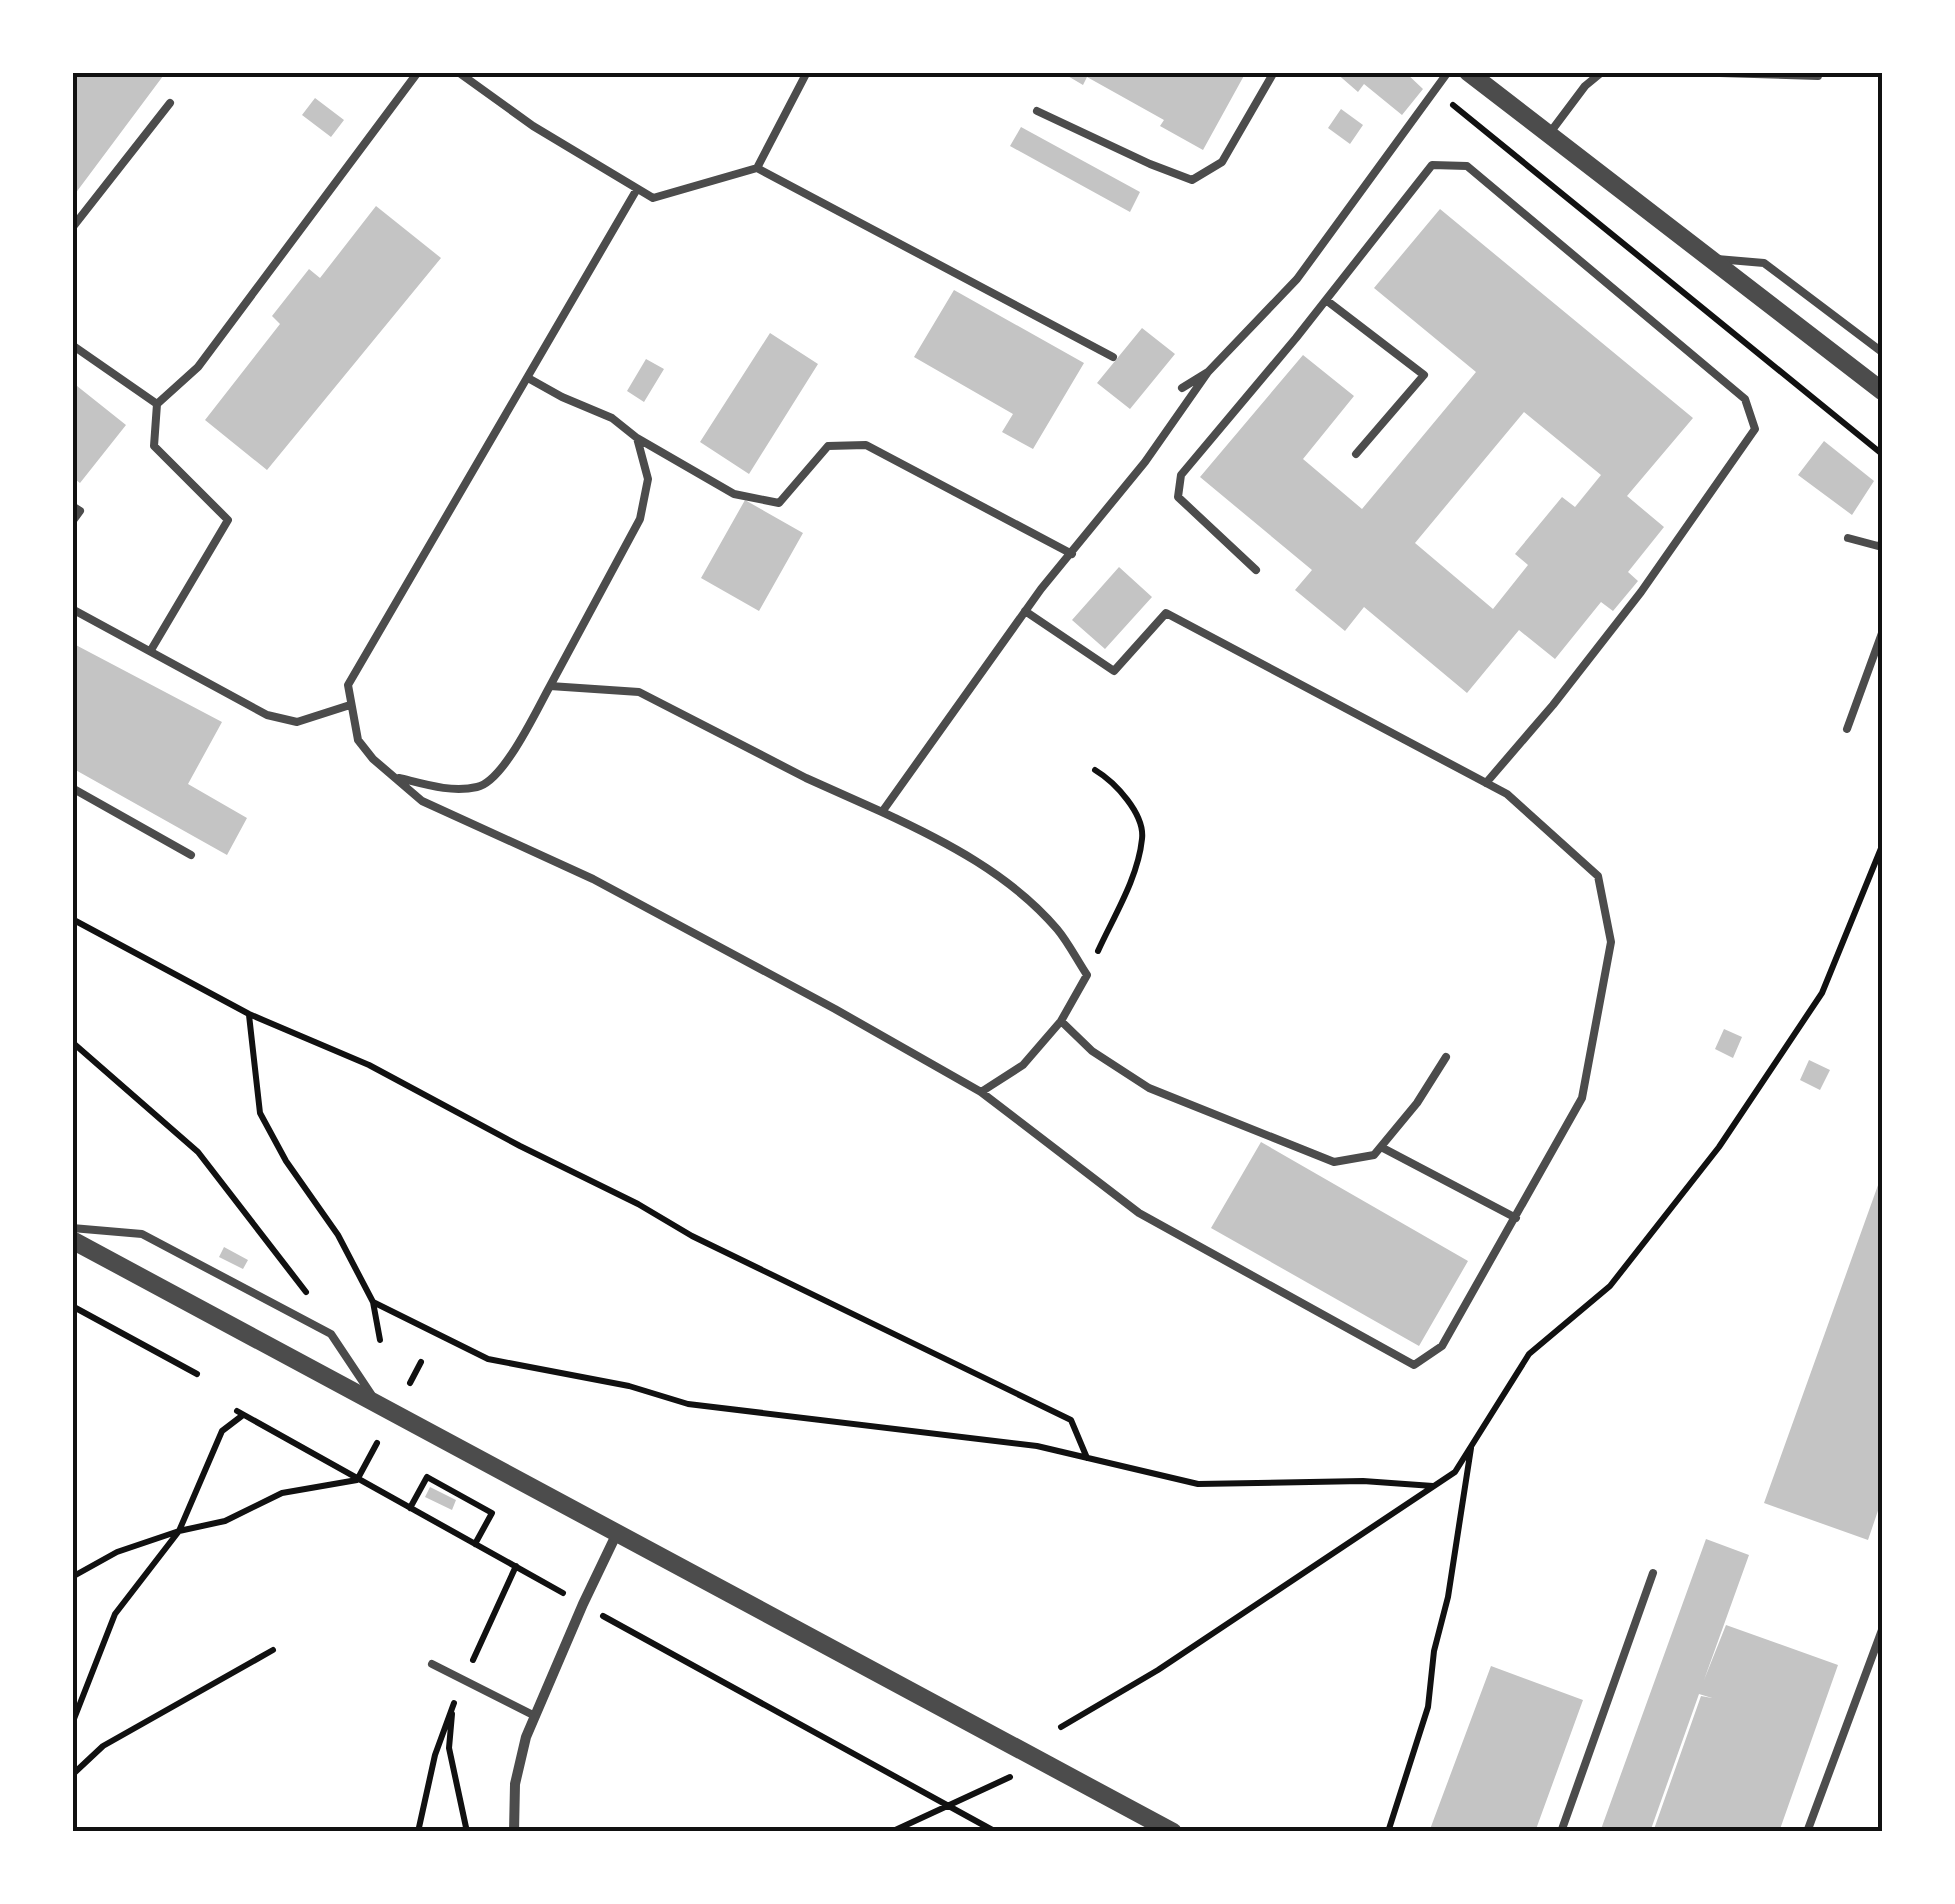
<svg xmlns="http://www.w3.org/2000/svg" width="1955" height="1904" viewBox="0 0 1955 1904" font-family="'Space Grotesk',sans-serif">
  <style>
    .building { fill: #c4c4c4; fill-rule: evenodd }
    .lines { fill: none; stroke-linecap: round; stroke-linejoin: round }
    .path { stroke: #111; stroke-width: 6 }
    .service { stroke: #4c4c4c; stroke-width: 8 }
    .minor { stroke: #4c4c4c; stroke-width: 10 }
    .tertiary { stroke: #4c4c4c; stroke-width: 18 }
    .neatline { fill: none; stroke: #111; stroke-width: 4 }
  </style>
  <rect width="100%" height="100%" fill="#fff"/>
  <path class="building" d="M72,72H166L72,198Z
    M1061,72H1246L1203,150L1160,126L1164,120L1087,77L1083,85Z
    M1335,72H1405L1423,89L1402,115L1364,84L1358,92Z
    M315,98L344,120L331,137L302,115Z
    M1341,109L1363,125L1350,144L1328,128Z
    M1021,127L1140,192L1130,212L1010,146Z
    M376,206L441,258L267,470L205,420L280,324L272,316L309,269L320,278Z
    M1440,209L1693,418L1627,496L1664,527L1628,572L1638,581L1613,611L1601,602L1555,659L1519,630L1467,693L1364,607L1345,631L1295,590L1312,570L1200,477L1303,355L1354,396L1303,459L1362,509L1476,372L1374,288ZM1524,412L1601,475L1575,507L1562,497L1515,554L1528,565L1493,609L1415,543Z
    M954,290L1084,363L1033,449L1002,432L1013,414L914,357Z
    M1142,328L1175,354L1130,409L1097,383Z
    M770,333L818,364L749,474L700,442Z
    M646,359L664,369L644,402L627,391Z
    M72,382L126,425L80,483L72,477Z
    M1824,441L1874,481L1852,515L1798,475Z
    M745,500L803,533L759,611L701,578Z
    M1119,567L1152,597L1105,649L1072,620Z
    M72,643L222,722L188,784L247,818L227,855L72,768Z
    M1724,1029L1742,1037L1733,1058L1715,1049Z
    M1809,1060L1830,1070L1820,1090L1800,1080Z
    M1261,1142L1468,1261L1419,1346L1211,1228Z
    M1882,1174V1499L1868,1540L1764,1503Z
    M224,1247L248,1260L243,1269L219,1257Z
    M430,1487L456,1500L452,1510L425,1497Z
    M1706,1539L1749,1555L1704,1680L1726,1625L1838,1665L1779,1832H1653L1701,1696L1712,1698L1699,1694L1650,1832H1600Z
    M1491,1666L1583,1700L1535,1832H1429Z"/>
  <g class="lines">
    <path class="path" d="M1453,105L1882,454
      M1095,770C1115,782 1145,814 1142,839C1138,878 1114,916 1098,951
      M72,919L249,1014L369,1065L520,1146L638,1204L692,1236L1071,1420L1087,1458
      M249,1015L260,1113L286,1161L338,1235L373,1302L380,1340
      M72,1042L198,1152L306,1292
      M373,1302L488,1359L629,1386L688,1404L1037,1446L1198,1484L1363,1481L1433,1486
      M72,1306L197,1374
      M410,1383L421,1362
      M237,1411L563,1593
      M410,1508L427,1477L492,1513L475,1544
      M72,1577L117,1552L179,1531L225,1521L282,1493L357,1480L377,1443
      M603,1616L996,1832
      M473,1660L516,1566
      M452,1714L449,1748L467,1832
      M72,1724L115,1614L179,1531L222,1431L243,1415
      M1061,1727L1158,1670L1455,1472L1529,1354L1610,1286L1719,1147L1822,993L1882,846
      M72,1775L103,1746L273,1650
      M418,1832L435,1755L454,1703
      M891,1832L1010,1777
      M1388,1832L1428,1707L1434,1651L1448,1597L1471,1448"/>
    <path class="service" d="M458,72L533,126L653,198L757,168L1113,357
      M1685,72L1818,76
      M1037,111L1150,164L1192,180L1222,162L1274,72
      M1549,134L1585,86L1602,72
      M757,168L807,72
      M637,189L348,685L358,740L373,759L422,801L593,879L835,1009L981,1092L1139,1213L1414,1365L1442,1346L1582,1098L1611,942L1598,876L1507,794L1166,613L1114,671L1025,611
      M72,228L170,103
      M1717,259L1764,263L1882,352
      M1326,300L1424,375L1356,454
      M72,345L157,404
      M528,378L562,397L612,418L637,438L648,479L640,519L550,686
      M1182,388L1208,372L1297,279L1448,72
      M637,438L734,494L779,503L828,446L866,445L1072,554
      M72,506L80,511L72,522
      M1848,538L1878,546L1882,544
      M1256,570L1178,497L1181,475L1296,338L1432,165L1467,166L1745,399L1755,429L1641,592L1553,705L1486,783
      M72,609L267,715L297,722L350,705
      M151,650L228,520L154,446L157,404L198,367L418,72
      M1847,729L1882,633
      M399,778C424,784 451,793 477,787C504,781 536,711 550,686L639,692L806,778L882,812L1041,589L1145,462L1208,372
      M72,788L191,855
      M882,812C945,841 1011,875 1057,929C1068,942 1077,960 1087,975L1061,1021L1023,1065L981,1092
      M1061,1021L1092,1051L1149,1088L1334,1162L1374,1155L1417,1103L1446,1057
      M1381,1147L1516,1218
      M72,1228L142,1234L331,1334L371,1394
      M432,1664L535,1716
      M1561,1832L1653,1573
      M1807,1832L1882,1630"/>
    <path class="minor" d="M514,1832L515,1784L526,1737L583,1604L617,1533"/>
    <path class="tertiary" d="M1468,72L1882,391
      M72,1240L1173,1832"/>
  </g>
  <rect width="1955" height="1904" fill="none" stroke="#ffffff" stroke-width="150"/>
  <rect x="75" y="75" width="1805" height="1754" class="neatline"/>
</svg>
